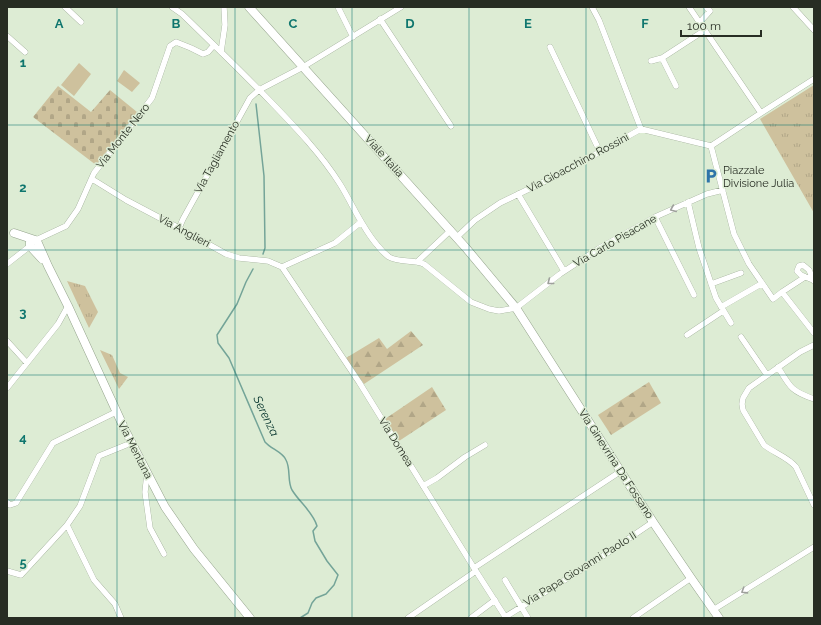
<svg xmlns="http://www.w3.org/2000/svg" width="821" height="625" viewBox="0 0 821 625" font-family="Raleway,sans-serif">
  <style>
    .grass { fill: url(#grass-tufts) }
    .forest { fill: url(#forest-firs) }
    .cemetery { fill: url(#cemetery-stones) }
    .pitch { fill: #cec19d }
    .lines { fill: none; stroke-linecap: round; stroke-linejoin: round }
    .stream { stroke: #74a498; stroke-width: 1.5 }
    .street-casing { stroke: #94a38c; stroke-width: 6 }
    .secondary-casing { stroke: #94a38c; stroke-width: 9 }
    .street { stroke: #fff; stroke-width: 5.5 }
    .secondary { stroke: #fff; stroke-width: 8 }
    .oneway { stroke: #9ea09c }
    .grid { fill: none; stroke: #0f766e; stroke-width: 1; stroke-opacity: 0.55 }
    .labels { text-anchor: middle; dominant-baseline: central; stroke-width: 3; stroke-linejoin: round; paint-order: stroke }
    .street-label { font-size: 11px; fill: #272d23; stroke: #ddecd4 }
    .poi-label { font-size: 11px; fill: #272d23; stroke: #ddecd4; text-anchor: start }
    .water-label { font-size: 12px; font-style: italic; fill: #02312a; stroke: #ddecd4 }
    .grid-label { font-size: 13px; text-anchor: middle; font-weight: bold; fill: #0f766e; stroke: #ddecd4; stroke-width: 3; stroke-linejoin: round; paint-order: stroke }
  </style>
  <defs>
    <pattern id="grass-tufts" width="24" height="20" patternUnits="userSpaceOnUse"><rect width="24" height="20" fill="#cec19d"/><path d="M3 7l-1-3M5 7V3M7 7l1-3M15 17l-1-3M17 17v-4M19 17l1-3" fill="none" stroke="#b1a687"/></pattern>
    <pattern id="forest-firs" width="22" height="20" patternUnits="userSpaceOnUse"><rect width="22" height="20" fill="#cec19d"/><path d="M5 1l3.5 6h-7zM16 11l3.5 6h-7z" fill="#b1a687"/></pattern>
    <pattern id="cemetery-stones" width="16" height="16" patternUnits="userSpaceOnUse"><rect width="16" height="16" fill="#cec19d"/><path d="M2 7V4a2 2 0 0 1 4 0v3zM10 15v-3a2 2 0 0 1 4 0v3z" fill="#b1a687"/></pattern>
  </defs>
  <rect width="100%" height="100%" fill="#ddecd4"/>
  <path class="grass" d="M814,85V213L760,119Z
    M67,281L85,286L98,312L89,328Z
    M100,350L112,355L120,373L128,377L119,389Z"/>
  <path class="forest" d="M411,331L423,345L364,384L346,358L379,338L387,349Z
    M649,382L661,403L611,435L598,415Z
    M432,387L446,410L399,441L385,419Z"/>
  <path class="cemetery" d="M58,86L91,112L110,90L137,112L96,165L33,117Z"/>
  <path class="pitch" d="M79,63L91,74L74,96L61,85Z
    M124,70L140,83L132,92L117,81Z"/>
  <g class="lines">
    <path class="stream" d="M256,104L264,176L265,248L263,254
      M253,269L246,282L237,304L217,335L218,343L229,358L265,442C271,449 283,452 286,460C291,469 287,481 292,490C300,503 313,512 317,526L313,531L315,541L327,561L338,575L334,585L326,594L316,598L312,603L308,613L300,618"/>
    <g class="street-casing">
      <path id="street" d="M65,7L81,22
        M172,7L182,14C212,43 243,73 272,103C297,129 321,154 340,184C353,205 362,228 378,246C381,250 385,254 389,257C399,263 413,259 424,264L471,302L489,309L499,311L516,308L560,274L598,249L655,217L707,194L723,190
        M338,7L353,37
        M592,7L599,20L641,129
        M689,7L761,113
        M793,7L814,30
        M380,19L451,126
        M700,22L710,11L706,7
        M7,36L25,52
        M550,47L600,152
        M221,52L225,25L224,7
        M651,61L662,58
        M676,86L662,58L705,30
        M711,146L734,234L749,264L773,299L782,292L805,277
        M711,146L761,113L814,79
        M92,179L126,200L179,228L226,254L239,258L268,261L282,267L359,382L474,568L506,618
        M518,194L564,271
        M688,202L699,248L716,298L731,323
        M655,217L694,295
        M179,228L183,219L250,98L259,90L303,67L401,7
        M457,237L475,220L500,203L558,175L641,129L711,146
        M36,240L66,226L78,209L94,173L139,115L152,98L170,46L176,42L191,48L203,54L208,52L214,45
        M418,261L451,230
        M7,264L30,246
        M282,267L335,243L361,222
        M813,280L801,275L797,271L799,266L803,265L809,270L814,281
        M711,284L741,273
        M782,292L814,333
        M721,307L761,284
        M687,335L723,311
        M741,337L767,375
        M7,341L27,363
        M814,345L800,352L749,388L743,398L742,404L743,410L764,445C774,453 788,457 796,467L814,505
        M778,367C790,387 791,391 814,399
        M7,388L58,324L68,306
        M147,474L145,492L150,528L164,554
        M423,486L437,478L465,457L485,445
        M7,502L10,505L16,503L53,443L116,412
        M67,525L94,580L115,604L121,618
        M474,568L621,471
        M7,571L21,575L67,525L80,506L99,456L131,443
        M505,580L528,618
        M713,610L814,547
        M505,617L597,560L653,522
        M408,618L476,571
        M471,618L495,600
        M633,618L691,578"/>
    </g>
    <g class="secondary-casing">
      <path id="secondary" d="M249,7L466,248L516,308L653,522L691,578L719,618
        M14,233L35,240L37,241L48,266L68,306L125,430L165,507L194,549L250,618
        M35,240H32L30,242V246L42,259"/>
    </g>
    <use href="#street" class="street"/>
    <use href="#secondary" class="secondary"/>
  </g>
  <defs><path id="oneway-chevron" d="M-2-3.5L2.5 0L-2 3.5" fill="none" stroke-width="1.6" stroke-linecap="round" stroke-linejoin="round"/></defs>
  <g class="oneway">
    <use href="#oneway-chevron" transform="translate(673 209) rotate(157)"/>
    <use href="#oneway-chevron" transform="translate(550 282) rotate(142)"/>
    <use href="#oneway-chevron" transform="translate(744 591) rotate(148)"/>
  </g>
  <path class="grid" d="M117,7V618M235,7V618M352,7V618M469,7V618M586,7V618M704,7V618M7,125H814M7,250H814M7,375H814M7,500H814"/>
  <defs>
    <g id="parking-bare" transform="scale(1.2)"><path d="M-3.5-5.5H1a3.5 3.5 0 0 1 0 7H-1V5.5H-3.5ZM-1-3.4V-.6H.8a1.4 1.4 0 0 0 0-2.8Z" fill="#2e74a9" stroke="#ddecd4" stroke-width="2.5" paint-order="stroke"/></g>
  </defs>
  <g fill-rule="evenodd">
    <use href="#parking-bare" x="711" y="176"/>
  </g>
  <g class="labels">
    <g class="street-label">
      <text transform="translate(123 136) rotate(-52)">Via Monte Nero</text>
      <text transform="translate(384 156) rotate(48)">Viale Italia</text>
      <text transform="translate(217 157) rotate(-61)">Via Tagliamento</text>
      <text transform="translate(578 163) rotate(-28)">Via Gioacchino Rossini</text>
      <text transform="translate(184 231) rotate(28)">Via Anglieri</text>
      <text transform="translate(615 241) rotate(-30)">Via Carlo Pisacane</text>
      <text transform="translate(396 442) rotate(58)">Via Domea</text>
      <text transform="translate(135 450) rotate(63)">Via Mentana</text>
      <text transform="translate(616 464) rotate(57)">Via Ginevrina Da Fossano</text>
      <text transform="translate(580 569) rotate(-32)">Via Papa Giovanni Paolo II</text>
    </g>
    <g class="poi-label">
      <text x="723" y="170">Piazzale<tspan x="723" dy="13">Divisione Julia</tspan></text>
    </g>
    <g class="water-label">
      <text transform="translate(266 416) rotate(64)">Serenza</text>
    </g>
  </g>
  <g class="grid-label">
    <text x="59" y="28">A</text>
    <text x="176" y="28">B</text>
    <text x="293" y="28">C</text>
    <text x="410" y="28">D</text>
    <text x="528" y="28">E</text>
    <text x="645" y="28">F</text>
    <text x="23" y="67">1</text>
    <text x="23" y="192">2</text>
    <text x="23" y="317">3</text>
    <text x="23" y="442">4</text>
    <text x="23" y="567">5</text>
  </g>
  <rect width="821" height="625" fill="none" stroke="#272d23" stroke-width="16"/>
  <path d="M681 30v6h80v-6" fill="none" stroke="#272d23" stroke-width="2"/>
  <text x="687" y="30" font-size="12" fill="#272d23" stroke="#ddecd4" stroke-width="3" paint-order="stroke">100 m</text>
</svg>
